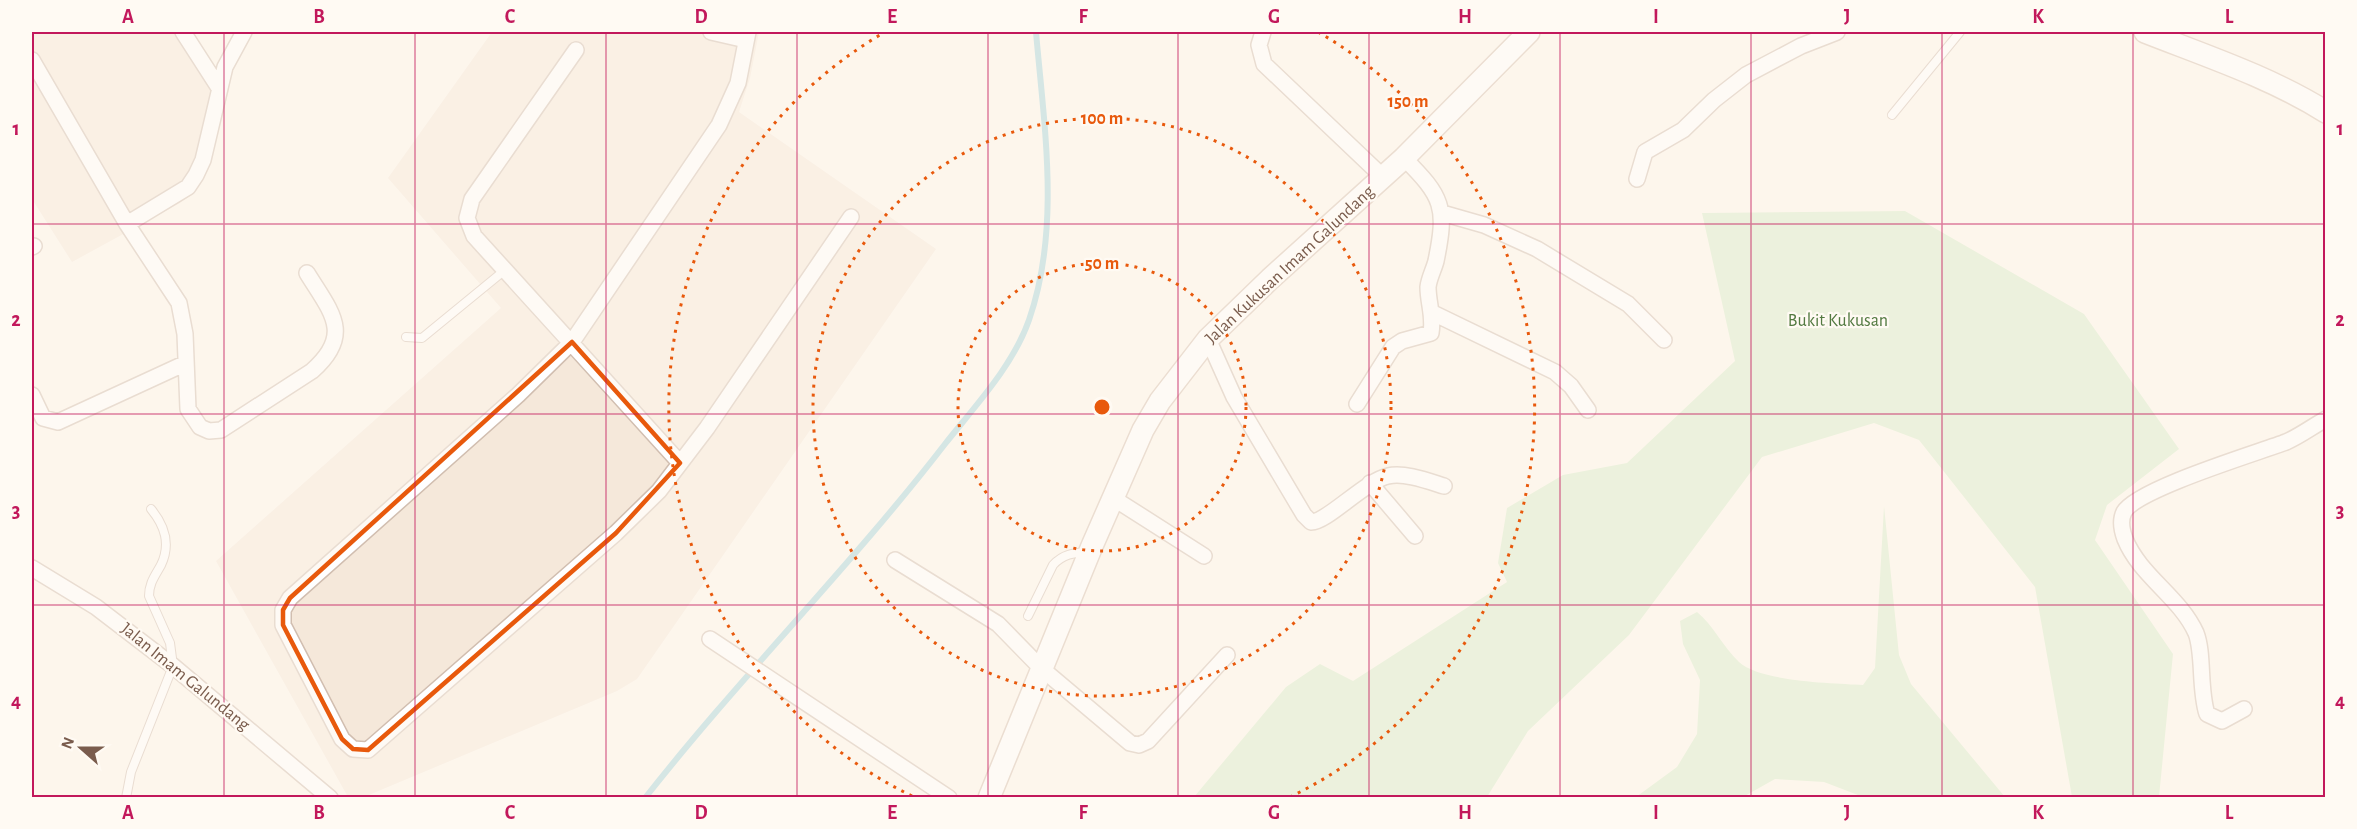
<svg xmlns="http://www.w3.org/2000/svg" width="2357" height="829" viewBox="0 0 2357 829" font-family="'Alegreya Sans',sans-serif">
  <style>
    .residential { fill: #f5e8da }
    .green { fill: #d8ecc9 }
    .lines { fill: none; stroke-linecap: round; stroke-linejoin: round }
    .stream { stroke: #a5d3da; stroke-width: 6 }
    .lane-casing { stroke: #d1beb0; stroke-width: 10 }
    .street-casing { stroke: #d1beb0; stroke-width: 18 }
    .secondary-casing { stroke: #d6c0b0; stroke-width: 24 }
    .lane { stroke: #fff; stroke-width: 8 }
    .street { stroke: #fff; stroke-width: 15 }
    .secondary { stroke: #fff; stroke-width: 21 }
    .marked { fill: none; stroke: #e8590c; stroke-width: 4.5; stroke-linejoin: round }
    .grid { fill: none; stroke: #c2185b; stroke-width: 1.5; stroke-opacity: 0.55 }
    .ring { fill: none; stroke: #e8590c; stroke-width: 3; stroke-dasharray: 3 6 }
    .labels { text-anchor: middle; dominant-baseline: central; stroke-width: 4.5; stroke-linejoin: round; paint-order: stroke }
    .street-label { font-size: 18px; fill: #7a5c4d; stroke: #fffaf3 }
    .park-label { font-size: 18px; fill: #537a41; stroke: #fffaf3 }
    .centre { fill: #e8590c; stroke: #fffaf3; stroke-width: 3 }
    .ring-label { font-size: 18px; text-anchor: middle; font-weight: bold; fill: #e8590c; stroke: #fffaf3; stroke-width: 4.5; stroke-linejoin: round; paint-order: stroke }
    .neatline { fill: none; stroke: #c2185b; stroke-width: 2 }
    .grid-label { font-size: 20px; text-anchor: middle; font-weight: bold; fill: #c2185b }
  </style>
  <rect width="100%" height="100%" fill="#fdf6ec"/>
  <path class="residential" d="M32,32H193L229,90L208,169L191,195L180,203L72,262L32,199Z
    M492,32H759L750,78L739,112L936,249L637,679L617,691L364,797H348L216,561L501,308L388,178Z"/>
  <path class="green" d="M1905,211L2084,314L2179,449L2107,505L2095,540L2173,654L2159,797H2072L2035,587L1919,440L1874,423L1762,457L1629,635L1528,731L1487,797H1194L1286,687L1320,664L1353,681L1507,582L1498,563L1507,508L1563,475L1627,463L1735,361L1702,213Z
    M1884,506L1899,655L1911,684L2005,797H1863L1824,782L1775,779L1743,797H1636L1677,767L1697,734L1700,680L1683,644L1680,621L1697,612C1714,626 1723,647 1739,662C1761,682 1833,683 1863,685L1875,668Z"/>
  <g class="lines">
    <path class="stream" d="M645,798C741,676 851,566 945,444C975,406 1013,366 1029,320C1061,228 1044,126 1036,32"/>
    <g class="lane-casing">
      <path id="lane" d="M1892,115L1960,32
        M406,337L422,338L505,270
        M1028,616L1053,565C1063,554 1073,553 1088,552
        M126,798L131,772L173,666L170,643L149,596C149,583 155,576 161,565C171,544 165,526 151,509"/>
    </g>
    <g class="street-casing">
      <path id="street" d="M183,32L219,88
        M711,32L746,40
        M748,32L738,83L719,125L572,342L518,395L290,598L283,610V625L342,739L353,749L368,750L616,533L659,491L707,428L851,217
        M1263,32L1259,45L1264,64L1384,178
        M576,50L472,199L467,218L474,236L680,463
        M32,60L127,224L179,303L185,334L188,409L200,427L209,431L221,430L312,371C354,334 331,312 307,273
        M1637,179L1645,152L1683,130L1714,100L1746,75L1801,46L1837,32
        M1442,213L1484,225L1537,249L1628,304L1664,340
        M127,224L188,187L196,175L203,160L225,67L244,32
        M32,247L34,246
        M1433,313L1555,372L1571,386L1588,410
        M1208,339L1234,397L1304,515L1311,522C1326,523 1365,481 1388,476C1404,472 1428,481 1444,486
        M32,395L43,418L58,422L186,363
        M1357,404L1393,347L1402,341L1431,333C1434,316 1428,303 1428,287C1429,278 1434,269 1436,261C1447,207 1443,197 1404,158
        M1370,483L1415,536
        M1113,498L1204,556
        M895,560L998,624L1041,668L1130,743L1139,745L1148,741L1227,655
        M32,568L96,607L173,666L330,798
        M710,639L949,798
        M2244,709L2222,721L2207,714C2199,690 2204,653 2196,633C2180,597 2140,576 2125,539C2122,531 2120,520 2124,512C2137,489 2257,453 2286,442C2300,436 2313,426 2326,419"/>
    </g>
    <g class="secondary-casing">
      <path id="secondary" d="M2145,32C2206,56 2270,77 2326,112
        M989,798L1092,546L1143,430L1160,401L1208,339L1270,279L1404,158L1529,32"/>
    </g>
    <use href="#lane" class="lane"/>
    <use href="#street" class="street"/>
    <use href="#secondary" class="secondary"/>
  </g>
  <path d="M0 0H2357V829H0ZM572,342L680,463L616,533L368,750L353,749L342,739L283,625V610L290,598Z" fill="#fdf6ec" fill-opacity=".55" fill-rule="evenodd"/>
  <path class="marked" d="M572,342L680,463L616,533L368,750L353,749L342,739L283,625V610L290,598Z"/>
  <path class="grid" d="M224,32V798M415,32V798M606,32V798M797,32V798M988,32V798M1178,32V798M1369,32V798M1560,32V798M1751,32V798M1942,32V798M2133,32V798M32,224H2326M32,414H2326M32,605H2326"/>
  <g class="ring">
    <circle cx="1102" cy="407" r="144"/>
    <circle cx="1102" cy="407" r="289"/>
    <path d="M912 796A433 433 0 0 1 885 32M1318 32A433 433 0 0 1 1292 796"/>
  </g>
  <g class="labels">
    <g class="street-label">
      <text transform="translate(1290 265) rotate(-43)">Jalan Kukusan Imam Galundang</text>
      <text transform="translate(185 677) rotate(39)">Jalan Imam Galundang</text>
    </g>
    <g class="park-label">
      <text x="1838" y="321">Bukit Kukusan</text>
    </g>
  </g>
  <circle cx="1102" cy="407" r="9" class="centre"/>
  <g class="ring-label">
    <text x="1408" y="107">150 m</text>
    <text x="1102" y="124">100 m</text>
    <text x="1102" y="269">50 m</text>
  </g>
  <rect width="2357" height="829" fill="none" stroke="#fffaf3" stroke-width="66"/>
  <g transform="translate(81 748) rotate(291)" stroke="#fffaf3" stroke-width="4.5" paint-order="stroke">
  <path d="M0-4.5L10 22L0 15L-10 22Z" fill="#7a5c4d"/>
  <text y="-9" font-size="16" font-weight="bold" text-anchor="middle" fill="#7a5c4d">N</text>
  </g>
  <rect x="33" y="33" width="2291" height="763" class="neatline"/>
  <g class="grid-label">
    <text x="128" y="23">A</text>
    <text x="319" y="23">B</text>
    <text x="510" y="23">C</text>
    <text x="701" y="23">D</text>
    <text x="892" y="23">E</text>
    <text x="1083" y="23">F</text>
    <text x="1274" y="23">G</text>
    <text x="1465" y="23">H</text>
    <text x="1656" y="23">I</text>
    <text x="1847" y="23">J</text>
    <text x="2038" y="23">K</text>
    <text x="2229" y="23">L</text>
    <text x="16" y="135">1</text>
    <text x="2340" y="135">1</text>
    <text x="16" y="326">2</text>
    <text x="2340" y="326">2</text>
    <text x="16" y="517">3</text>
    <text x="2340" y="517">3</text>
    <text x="16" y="707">4</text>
    <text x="2340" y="707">4</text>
    <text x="128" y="819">A</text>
    <text x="319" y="819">B</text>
    <text x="510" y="819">C</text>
    <text x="701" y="819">D</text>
    <text x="892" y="819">E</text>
    <text x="1083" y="819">F</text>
    <text x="1274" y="819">G</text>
    <text x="1465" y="819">H</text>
    <text x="1656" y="819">I</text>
    <text x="1847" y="819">J</text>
    <text x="2038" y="819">K</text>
    <text x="2229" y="819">L</text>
  </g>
</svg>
